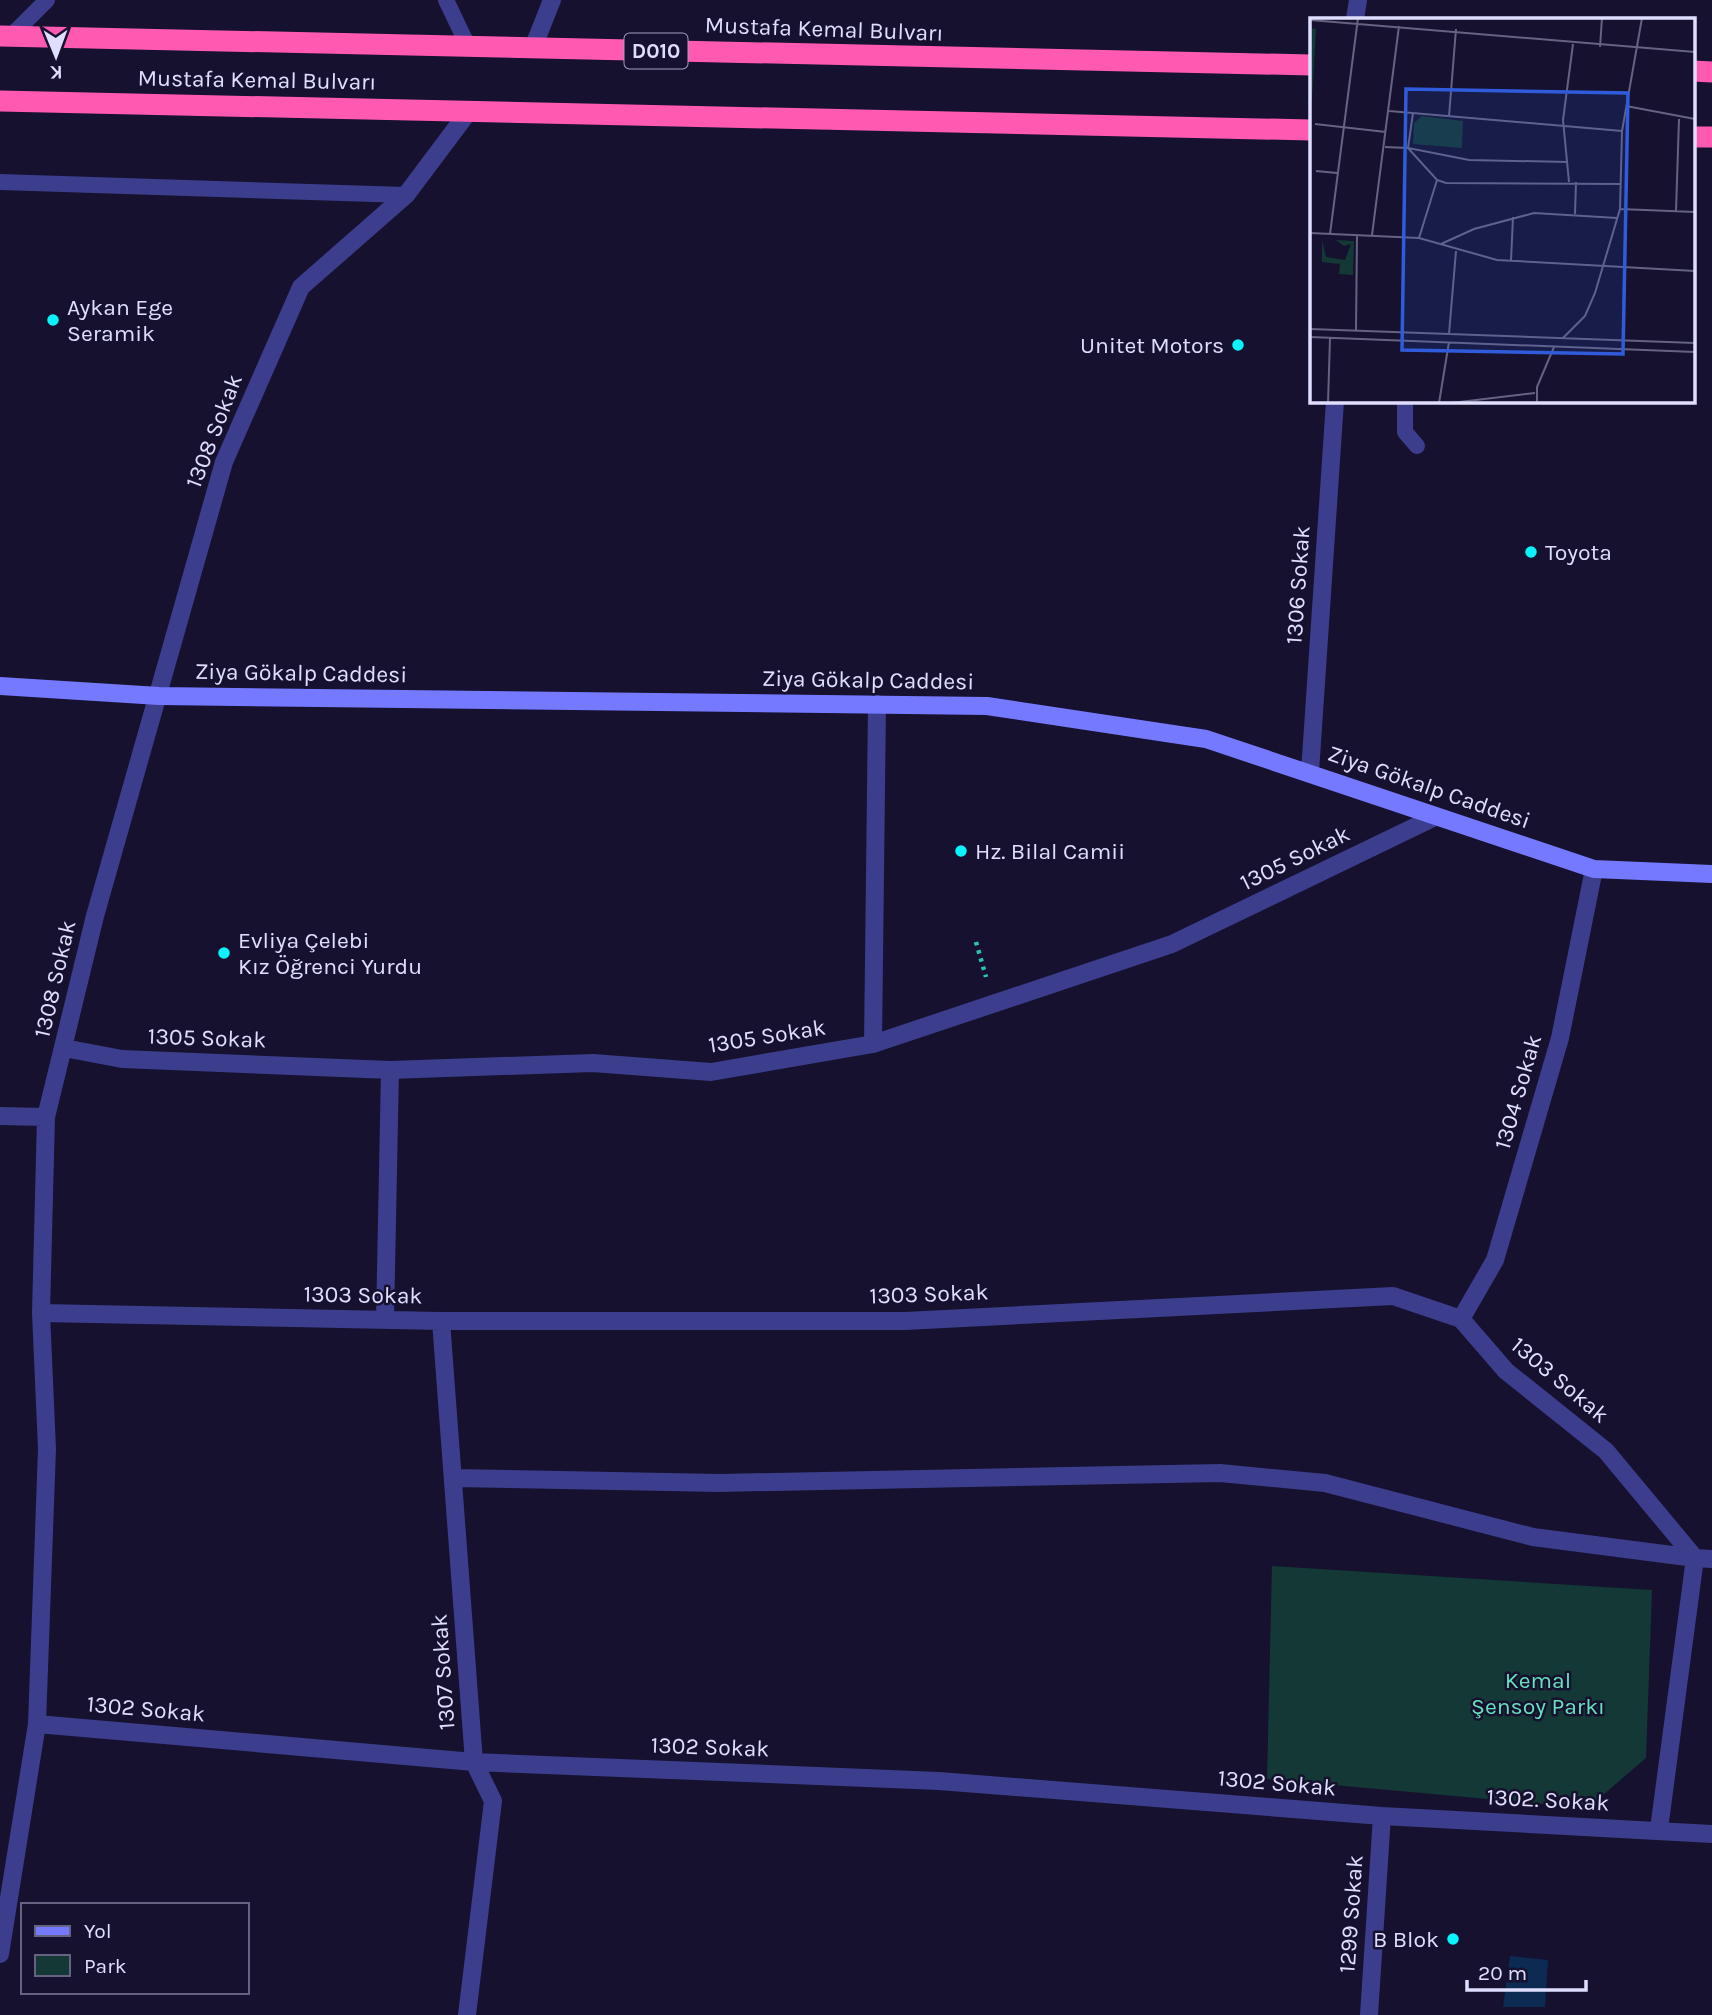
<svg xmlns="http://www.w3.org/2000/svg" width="1712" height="2015" viewBox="0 0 1712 2015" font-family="Karla,sans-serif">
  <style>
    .green { fill: #143835 }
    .water { fill: #0c2a52 }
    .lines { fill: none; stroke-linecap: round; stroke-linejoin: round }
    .path { stroke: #2fc2b1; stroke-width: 4.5; stroke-dasharray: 3.5 5; stroke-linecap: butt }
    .lane { stroke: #3c3d8d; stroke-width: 16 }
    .street { stroke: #3c3d8d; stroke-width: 18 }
    .secondary { stroke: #7579ff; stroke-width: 18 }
    .highway { stroke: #ff59b2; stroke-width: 21 }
    .poi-dot { fill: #0af4ff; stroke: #15112e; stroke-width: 2.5 }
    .labels { text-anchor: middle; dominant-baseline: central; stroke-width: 5; stroke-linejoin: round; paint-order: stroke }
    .shield { fill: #15112e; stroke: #a3a0c0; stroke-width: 2 }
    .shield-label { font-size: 21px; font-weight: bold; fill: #e0deff }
    .street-label { font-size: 23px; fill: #e0deff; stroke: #15112e }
    .poi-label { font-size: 23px; fill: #e0deff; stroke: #15112e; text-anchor: start }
    .park-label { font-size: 23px; fill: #66e3bd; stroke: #15112e }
    .inset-road { fill: none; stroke: #666382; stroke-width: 2 }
    .view { fill: #305cdc; fill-opacity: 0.15; stroke: #305cdc; stroke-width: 3.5 }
    .inset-edge { fill: none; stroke: #e0deff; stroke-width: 3.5 }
  </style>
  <rect width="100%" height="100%" fill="#15112e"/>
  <path class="green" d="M1272,1566L1652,1590L1646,1758L1588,1808L1267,1779Z"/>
  <path class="water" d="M1510,1956L1548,1960L1545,2007H1503Z"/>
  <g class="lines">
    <path class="path" d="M976,942L986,977"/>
    <path class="lane" d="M446,0L468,46
      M11,36L47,0
      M0,182L406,195
      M1405,401V432L1417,446"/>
    <path class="street" d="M1355,19L1358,0
      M533,48L552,0
      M1310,772L1335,401
      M873,1044L877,704
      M64,1048L122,1059L390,1070L593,1063L711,1072L873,1044L1172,944L1433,818
      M0,1116L46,1117
      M41,1313L441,1321H905L1393,1296L1461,1319L1506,1371L1606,1451L1695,1558L1712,1559
      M1461,1319L1495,1260L1560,1038L1594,869
      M385,1320L390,1070
      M441,1321L474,1762L493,1801L467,2015
      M454,1478L720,1483L1220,1473L1325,1483L1533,1537L1695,1558L1659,1829
      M37,1724L474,1762L939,1781L1382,1816L1712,1834
      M0,1954L37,1724L47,1449L41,1313L46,1117L95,916L224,462L301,287L406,195L469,111
      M1369,2015L1382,1816"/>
    <path class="secondary" d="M0,686L159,696L987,706L1206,739L1594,869L1712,874"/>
    <path class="highway" d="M0,36L1311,65
      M1693,71L1712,72
      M0,101L1311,130
      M1693,137H1712"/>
  </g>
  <g class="poi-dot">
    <circle cx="53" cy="320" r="7"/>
    <circle cx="1238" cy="345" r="7"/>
    <circle cx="1531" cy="552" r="7"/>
    <circle cx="961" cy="851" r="7"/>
    <circle cx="224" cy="953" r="7"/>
    <circle cx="1453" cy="1939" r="7"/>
  </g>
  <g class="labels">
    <rect class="shield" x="624.5" y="33.5" width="63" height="35" rx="5"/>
    <g class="shield-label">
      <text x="656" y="51">D010</text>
    </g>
    <g class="street-label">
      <text transform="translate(824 29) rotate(2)">Mustafa Kemal Bulvarı</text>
      <text transform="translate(257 80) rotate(1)">Mustafa Kemal Bulvarı</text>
      <text transform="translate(214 431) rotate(-69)">1308 Sokak</text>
      <text transform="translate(1298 585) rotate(-86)">1306 Sokak</text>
      <text transform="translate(301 673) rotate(1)">Ziya Gökalp Caddesi</text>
      <text transform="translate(868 680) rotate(1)">Ziya Gökalp Caddesi</text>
      <text transform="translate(1429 787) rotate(19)">Ziya Gökalp Caddesi</text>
      <text transform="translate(1295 858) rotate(-26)">1305 Sokak</text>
      <text transform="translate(55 979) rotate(-77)">1308 Sokak</text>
      <text transform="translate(767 1036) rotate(-9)">1305 Sokak</text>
      <text transform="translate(207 1038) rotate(2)">1305 Sokak</text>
      <text transform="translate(1518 1092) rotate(-74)">1304 Sokak</text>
      <text transform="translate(929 1294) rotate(-2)">1303 Sokak</text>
      <text transform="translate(363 1295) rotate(1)">1303 Sokak</text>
      <text transform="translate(1560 1380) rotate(40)">1303 Sokak</text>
      <text transform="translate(443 1672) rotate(-94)">1307 Sokak</text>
      <text transform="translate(146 1709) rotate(5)">1302 Sokak</text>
      <text transform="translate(710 1747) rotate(2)">1302 Sokak</text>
      <text transform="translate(1277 1783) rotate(5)">1302 Sokak</text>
      <text transform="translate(1548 1800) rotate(3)">1302. Sokak</text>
      <text transform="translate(1351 1914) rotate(-86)">1299 Sokak</text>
    </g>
    <g class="poi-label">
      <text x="67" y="307">Aykan Ege<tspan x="67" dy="26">Seramik</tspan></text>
      <text x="1224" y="345" text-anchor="end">Unitet Motors</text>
      <text x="1545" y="552">Toyota</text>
      <text x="975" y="851">Hz. Bilal Camii</text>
      <text x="238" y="940">Evliya Çelebi<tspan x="238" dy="26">Kız Öğrenci Yurdu</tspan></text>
      <text x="1439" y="1939" text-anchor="end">B Blok</text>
    </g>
    <g class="park-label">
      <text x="1538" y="1680">Kemal<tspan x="1538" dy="26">Şensoy Parkı</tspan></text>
    </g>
  </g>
  <g transform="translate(1310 18)">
    <rect width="385" height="385" fill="#15112e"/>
    <path d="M0,10L6,11L2,82H0ZM112,98L153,103L152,130L103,126L104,105ZM12,222L16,239L35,242L41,226L34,228L26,222L44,223L43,257L29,256L30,246L12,244Z" fill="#143835"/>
    <path class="inset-road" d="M0,2L385,34M290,29L292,0M316,88L385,101M79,93L312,113M103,95L98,130L159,142L258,144M139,98L146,11M5,106L76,114M75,129L98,130L127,162L136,165L311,166M6,153L27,155M259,164L253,102L263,26M310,191L385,194M366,193L369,101M265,196L266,164M0,215L109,220L187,242L385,253M20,216L48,0M62,217L89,8M109,220L127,162M131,226L164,211L224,195L307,200M201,243L203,199M0,311L385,325M46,312L47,217M139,316L146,233M0,319L385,334M253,320L275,298L285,275L310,191L312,113L332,0M18,385L20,320M129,385L139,324M141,385L225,375M227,385V369L244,329"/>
    <path class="view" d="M96,71L318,75L313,336L92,332Z"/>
    <rect width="385" height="385" class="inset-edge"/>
  </g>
  <rect x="21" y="1903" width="228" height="91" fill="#15112e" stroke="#666382" stroke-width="2"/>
  <rect x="35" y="1926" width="35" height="10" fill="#7579ff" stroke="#666382" stroke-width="2"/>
  <text x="84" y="1938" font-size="21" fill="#e0deff">Yol</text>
  <rect x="35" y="1955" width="35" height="21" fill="#143835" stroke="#666382" stroke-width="2"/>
  <text x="84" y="1973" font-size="21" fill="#e0deff">Park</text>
  <g transform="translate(56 56) rotate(179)" stroke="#15112e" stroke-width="5" paint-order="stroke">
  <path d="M0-5L12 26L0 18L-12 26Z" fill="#e0deff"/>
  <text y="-10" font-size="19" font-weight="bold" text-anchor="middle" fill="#e0deff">K</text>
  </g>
  <path d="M1467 1980v10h119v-10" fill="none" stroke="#e0deff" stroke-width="3.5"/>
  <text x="1478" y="1980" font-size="21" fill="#e0deff" stroke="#15112e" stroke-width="5" paint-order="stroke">20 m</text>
</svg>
